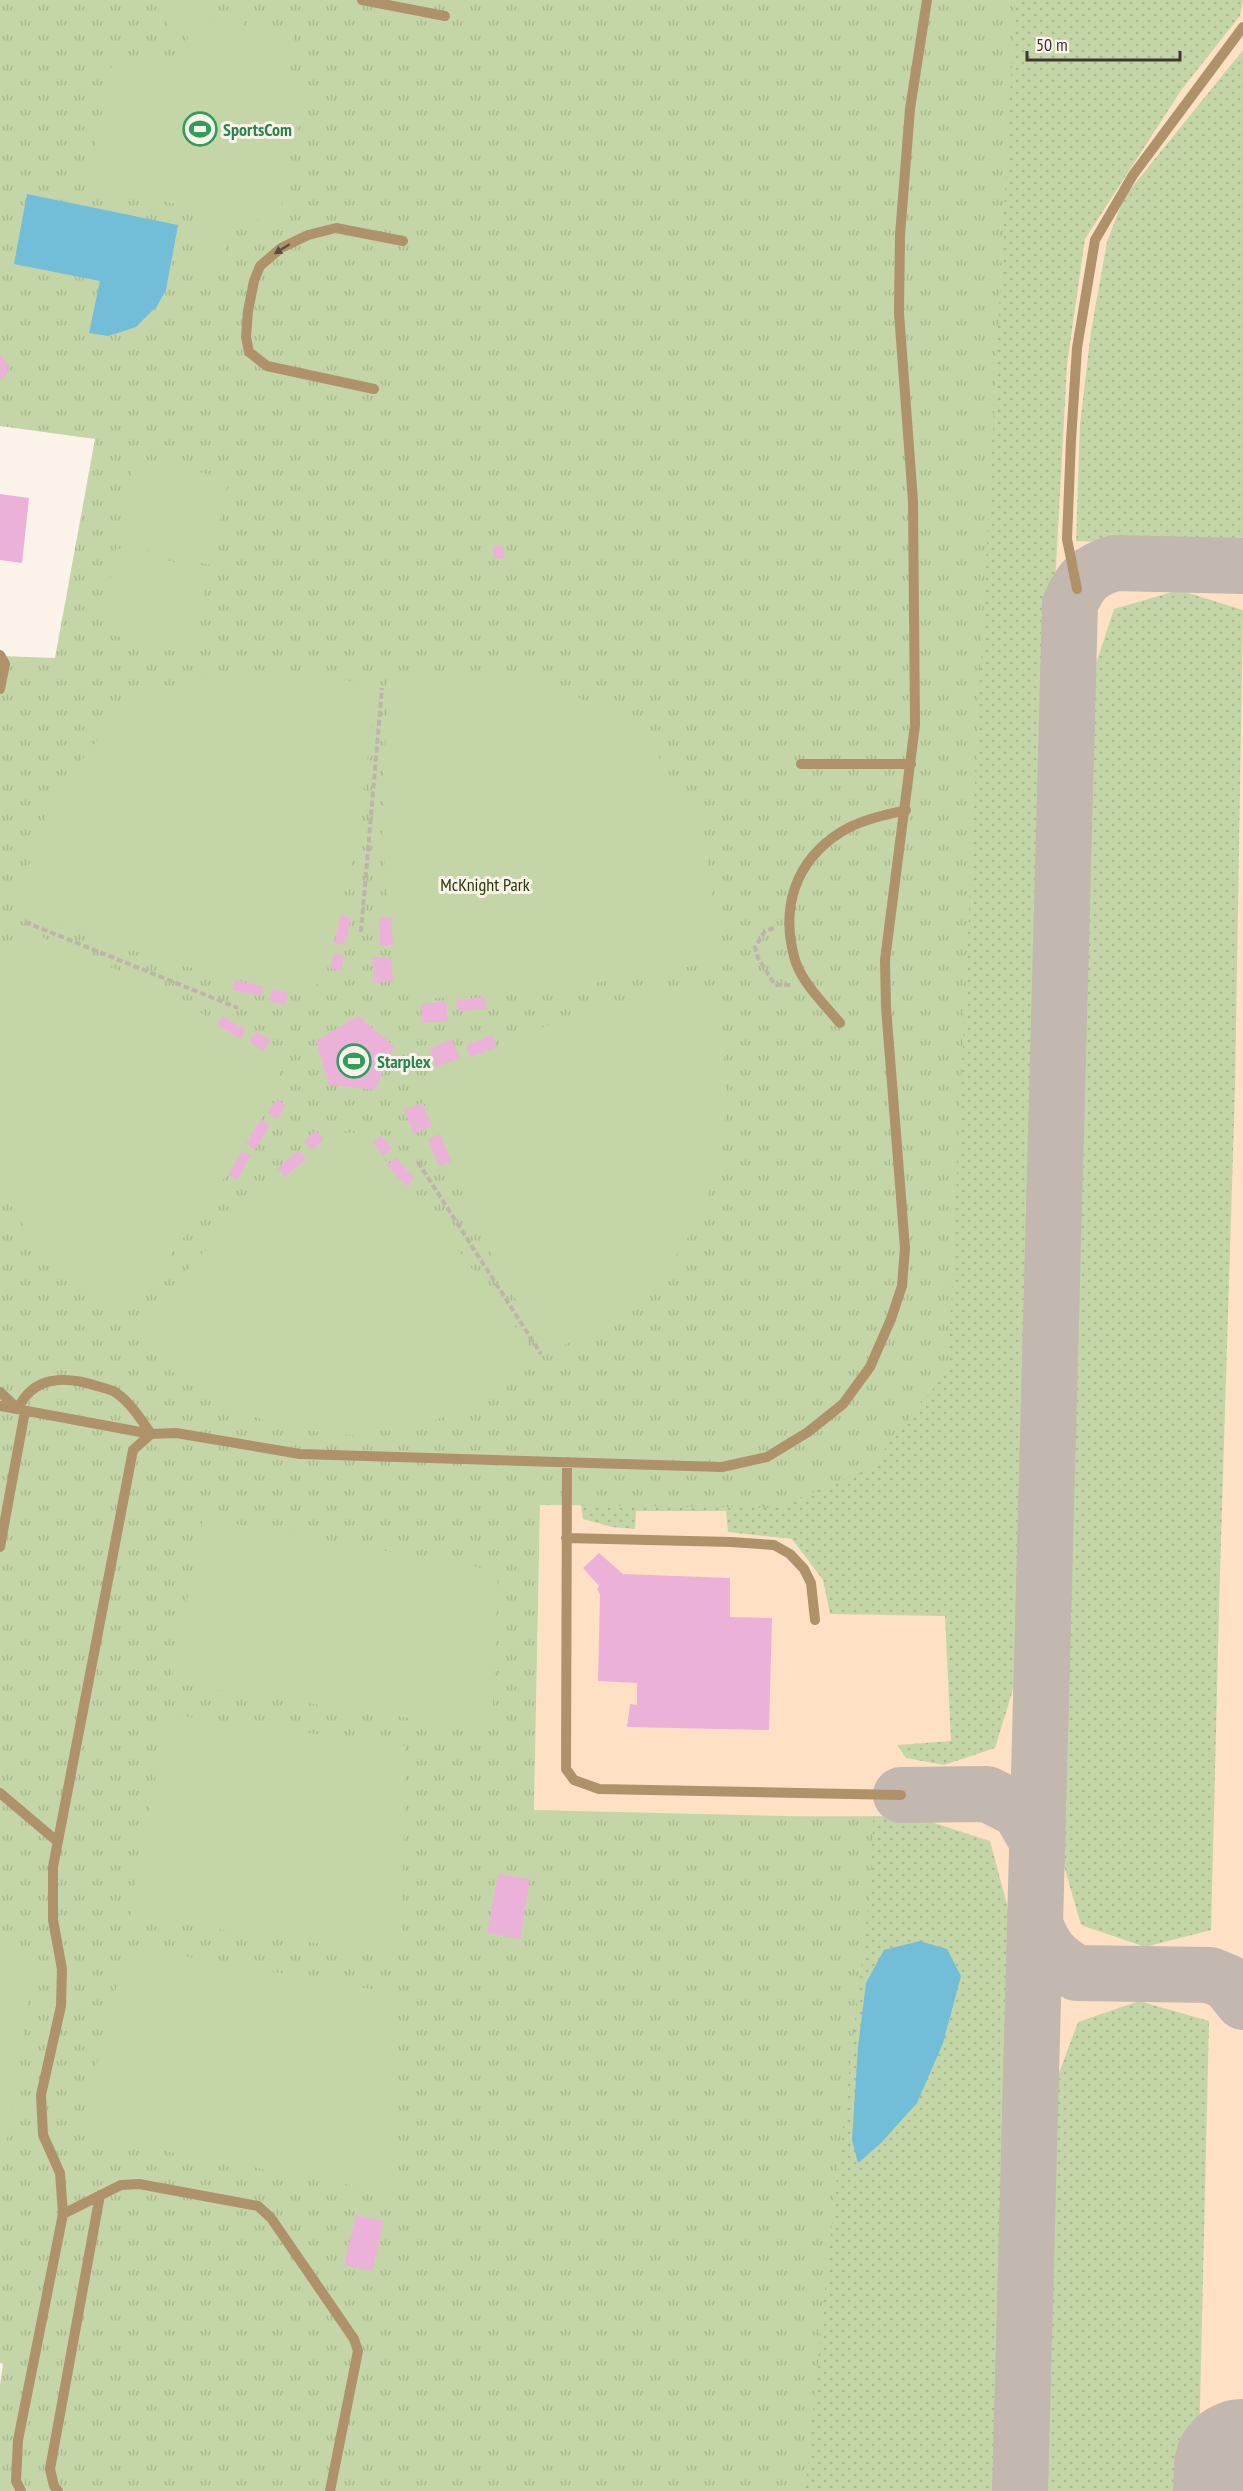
<svg xmlns="http://www.w3.org/2000/svg" width="1243" height="2491" viewBox="0 0 1243 2491" font-family="'PT Sans Narrow',sans-serif">
  <style>
    .built { fill: #fee1c5 }
    .grass { fill: url(#grass-dots) }
    .park { fill: url(#park-tufts) }
    .garden { fill: #c4d6a7 }
    .water { fill: #72bdd8 }
    .lines { fill: none; stroke-linecap: round; stroke-linejoin: round }
    .taxiway { stroke: #c2b8b0; stroke-width: 56 }
    .runway { stroke: #c2b8b0; stroke-width: 138 }
    .building { fill: #ecb1d8 }
    .path { stroke: #bdb4ab; stroke-width: 4; stroke-dasharray: 6 3; stroke-linecap: butt }
    .lane { stroke: #af926a; stroke-width: 10 }
    .oneway { fill: #5c4e3e }
    .labels { text-anchor: middle; dominant-baseline: central; stroke-width: 6; stroke-linejoin: round; paint-order: stroke }
    .leisure-label { font-size: 18px; font-weight: bold; fill: #27864d; stroke: #fbf2e9; text-anchor: start }
    .park-label { font-size: 18px; fill: #29370a; stroke: #fbf2e9 }
  </style>
  <defs>
    <pattern id="grass-dots" width="8" height="8" patternUnits="userSpaceOnUse" patternTransform="scale(1.5)"><rect width="8" height="8" fill="#c4d6a7"/><path d="M2 2h.1M6 6h.1" fill="none" stroke="#a9b890" stroke-width="1.8" stroke-linecap="round"/></pattern>
    <pattern id="park-tufts" width="24" height="20" patternUnits="userSpaceOnUse" patternTransform="scale(1.5)"><rect width="24" height="20" fill="#c4d6a7"/><path d="M3 7l-1-3M5 7V3M7 7l1-3M15 17l-1-3M17 17v-4M19 17l1-3" fill="none" stroke="#a9b890"/></pattern>
  </defs>
  <rect width="100%" height="100%" fill="#fbf2e9"/>
  <path class="built" d="M1015,0H1243V2491H805L534,1810L540,1505L775,1508Z"/>
  <path class="grass" d="M941,0H1243L1240,16L1182,89L1085,239L1067,365L1047,730L1023,1657L995,1748L944,1765L906,1758L897,1745L951,1741L945,1616L830,1614L823,1580L792,1539L728,1532L726,1511H636L635,1529L612,1527L583,1519L580,1498Z
    M1243,50V547L1076,541L1080,424L1091,331L1107,242L1124,197Z
    M1179,590L1243,610L1235,1088L1220,1572L1211,1930L1145,1947L1081,1925L1054,1831L1083,703L1114,609Z
    M913,1816L990,1841L1017,1942L1004,2491H532L449,1818Z
    M1139,2001L1209,2021L1198,2491H1043L1053,2264L1040,2335L1044,2113L1078,2022Z"/>
  <path class="park" d="M0,0H1015L976,758L948,1370L869,1469L775,1508L540,1505L534,1810L873,1818L871,1882L831,2231L805,2491H0V2385L3,2364L0,2363V664L1,656L55,658L95,439L0,426Z"/>
  <path class="garden" d="M153,0H208L217,13L209,18L211,23L219,22L226,27L227,14L232,11L244,12L242,29L251,24L290,31L295,35L286,88L303,92L279,217L272,223L232,215L220,275L191,269L203,209L94,188L88,180L113,59L122,56L182,68L185,52L183,46L188,38L185,34L176,39Z
    M134,457L229,479L210,565L118,543Z
    M116,548L209,571L190,655L101,632Z
    M254,670L378,684L357,836L325,979L301,995L165,961L12,910L56,792L134,694Z
    M523,674L637,723L702,825L722,961L565,988L413,1000L396,985L382,832L388,677Z
    M18,927L161,989L276,1058L282,1085L207,1206L118,1324C68,1280 28,1246 0,1183V964Z
    M702,978C707,991 714,1004 717,1017C740,1117 719,1222 642,1295C614,1321 579,1338 545,1355L477,1226L420,1093L428,1073L563,1019Z
    M334,1132L362,1133L433,1216L538,1358L508,1386L469,1407L420,1426L353,1435L287,1428L218,1404L172,1371L131,1331L232,1221Z
    M203,1518L498,1571L492,1730L171,1683Z
    M167,1714L405,1746L402,1955L130,1917Z
    M127,1946L398,1994L394,2193L78,2135Z
    M0,1947L36,1954L0,2186Z"/>
  <path class="water" d="M27,194L178,225L166,290L157,306L136,327L108,336L89,333L100,281L14,264Z
    M920,1941L947,1949L961,1976L943,2043L917,2103L880,2144L858,2163L852,2140L858,2047L866,1983L884,1950Z"/>
  <g class="lines">
    <path class="taxiway" d="M901,1795L987,1794L1019,1810L1037,1841
      M1035,1924C1045,1950 1053,1959 1077,1973L1210,1975L1227,1982L1243,2002
      M1020,2491L1070,604C1081,579 1089,571 1115,563L1243,566"/>
    <path class="runway" d="M1242,2491L1243,2468"/>
  </g>
  <path class="building" d="M0,355L8,364L7,374L0,379Z
    M0,494L29,498L22,563L0,560Z
    M494,546L504,547V559L493,558Z
    M341,915L351,918L345,945L334,943Z
    M391,917L393,945L380,946L379,918Z
    M334,953L344,955L341,970L330,968Z
    M372,957H391L393,981L374,983Z
    M235,980L263,986L261,996L232,990Z
    M272,989L288,993L285,1005L269,1001Z
    M485,997L486,1009L458,1011L456,1000Z
    M446,1001L448,1021L422,1023L421,1004Z
    M222,1016L246,1030L241,1039L217,1025Z
    M358,1016L394,1046L375,1090L329,1085L316,1041Z
    M256,1032L271,1040L264,1051L249,1042Z
    M492,1035L497,1047L470,1057L466,1045Z
    M452,1039L460,1058L436,1067L429,1049Z
    M276,1099L285,1105L278,1119L268,1113Z
    M422,1103L432,1126L414,1134L404,1110Z
    M260,1120L270,1125L255,1150L246,1144Z
    M316,1130L324,1139L312,1150L304,1141Z
    M440,1134L451,1161L439,1166L428,1139Z
    M381,1136L392,1148L384,1156L373,1143Z
    M299,1150L306,1158L285,1177L277,1168Z
    M242,1151L251,1155L237,1180L228,1175Z
    M395,1157L414,1178L406,1186L387,1165Z
    M599,1553L623,1574L730,1578V1617L772,1618L769,1730L627,1727L630,1704L637,1705V1683L598,1681L600,1594L597,1589L599,1586L583,1568Z
    M498,1874L530,1879L520,1939L487,1933Z
    M356,2215L384,2221L372,2271L344,2265Z"/>
  <g class="lines">
    <path class="path" d="M25,922L238,1008
      M774,928L765,931L755,947L758,958L775,985H791
      M361,932L382,688
      M418,1162L541,1354"/>
    <path class="lane" d="M362,0L445,16
      M374,389L267,366L249,352L246,337L248,311L254,281L260,266L281,248L308,235L336,228L403,241
      M1077,589L1067,539L1071,440L1077,348L1095,240L1133,175L1243,27
      M0,655L5,664L0,689
      M801,764H911
      M840,1023C825,1005 802,983 795,960C780,908 795,861 841,832C860,820 884,815 906,810
      M0,1392L18,1409C33,1375 67,1376 97,1386C103,1388 110,1389 115,1392C130,1402 141,1419 151,1434
      M0,1406L151,1434
      M567,1462L566,1769L574,1780L599,1789L901,1795
      M566,1538L731,1542L774,1545L790,1554L804,1569L811,1583L815,1620
      M0,1547L25,1411
      M0,1793L58,1842
      M63,2214L121,2185L139,2184L258,2206L271,2218L354,2339L358,2351L330,2491
      M21,2491L16,2481L18,2440L63,2214L60,2173L43,2135L41,2095L61,2006L62,1969L53,1920V1867L133,1450L151,1434L176,1433L300,1454L722,1467L767,1457L808,1432L843,1404L870,1367L891,1319L902,1286L905,1248L886,1007L885,960L915,725L913,501L899,313L900,235L910,109L927,0
      M58,2491L54,2486L50,2469L100,2195"/>
  </g>
  <defs><path id="oneway-solid" d="M-6-.8H1V-3.2L6.5 0L1 3.2V.8H-6Z" transform="scale(1.5)"/></defs>
  <use class="oneway" href="#oneway-solid" transform="translate(282 249) rotate(148)"/>
  <defs>
    <g id="stadium-ring" transform="scale(1.725)"><circle r="9.5" fill="#fbf2e9" stroke="#2e9e5b" stroke-width="1.5"/><path d="M0-5a6.5 5 0 1 0 0 10a6.5 5 0 1 0 0-10ZM-3.5-1.8h7v3.6h-7Z" fill="#2e9e5b"/></g>
  </defs>
  <g fill-rule="evenodd">
    <use href="#stadium-ring" x="200" y="129"/>
    <use href="#stadium-ring" x="354" y="1061"/>
  </g>
  <g class="labels">
    <g class="leisure-label">
      <text x="223" y="129">SportsCom</text>
      <text x="377" y="1061">Starplex</text>
    </g>
    <g class="park-label">
      <text x="485" y="884">McKnight Park</text>
    </g>
  </g>
  <path d="M1027 51v9h153v-9" fill="none" stroke="#40372f" stroke-width="3"/>
  <text x="1036" y="51" font-size="18" fill="#40372f" stroke="#fbf2e9" stroke-width="4.5" paint-order="stroke">50 m</text>
</svg>
